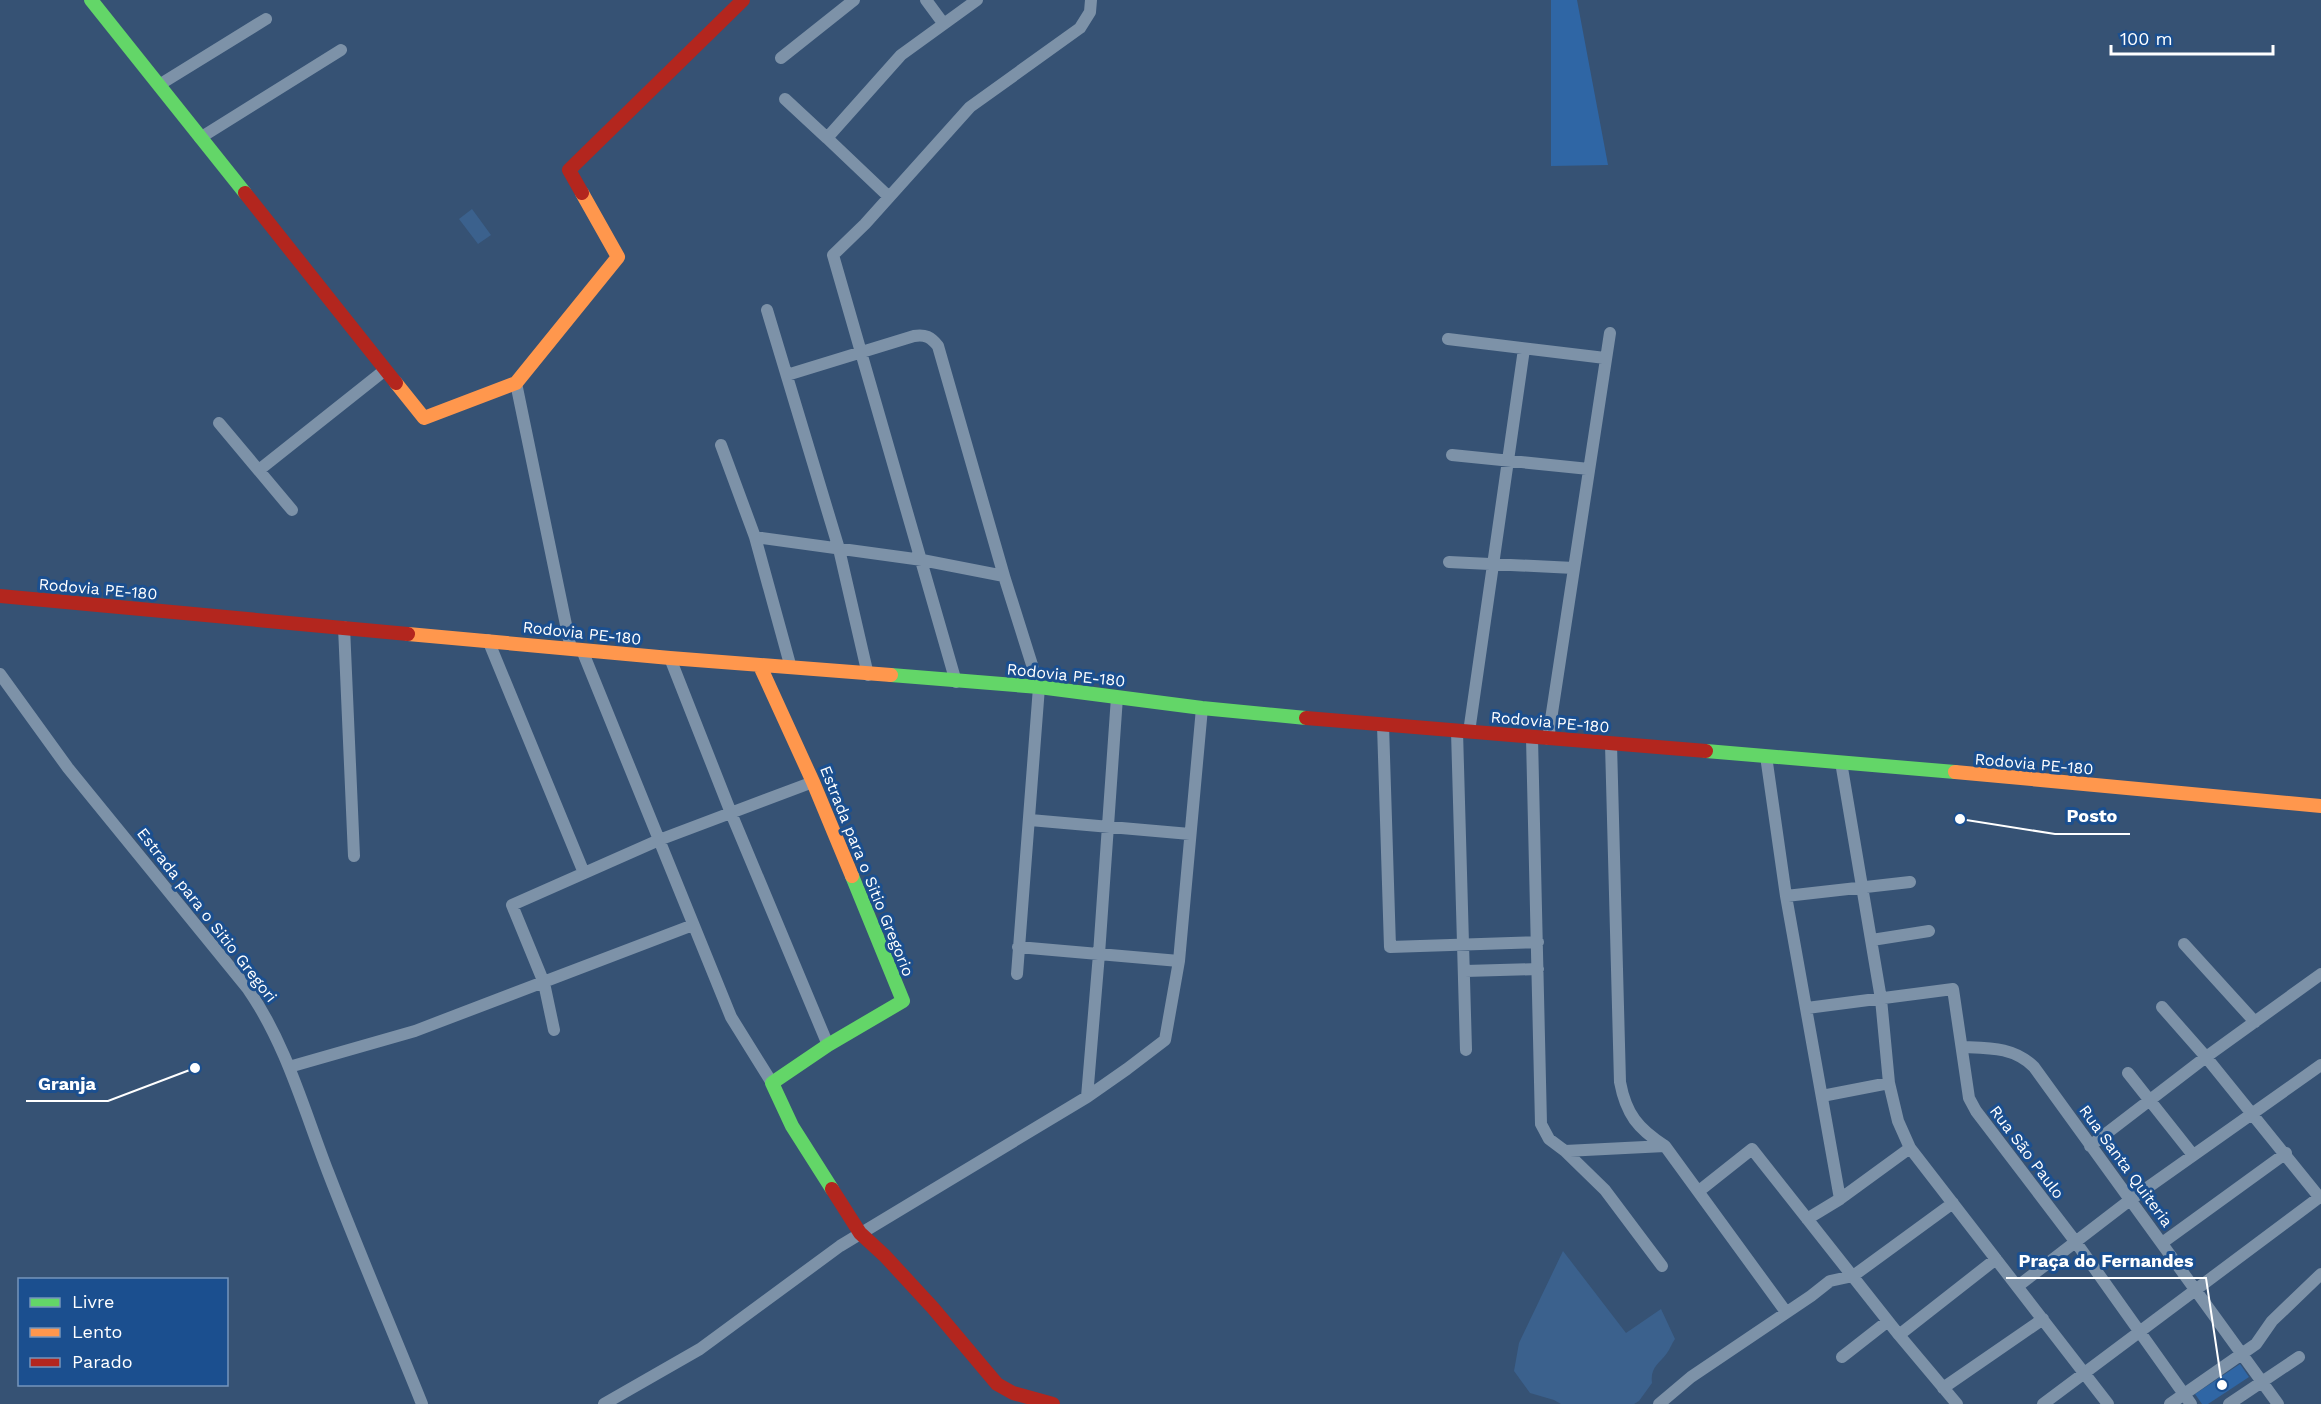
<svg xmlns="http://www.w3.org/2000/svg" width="2321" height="1404" viewBox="0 0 2321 1404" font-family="'Work Sans',sans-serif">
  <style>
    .green { fill: #2f66a5 }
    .water { fill: #3b618d }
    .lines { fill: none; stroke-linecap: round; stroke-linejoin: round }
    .street { stroke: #7d92a8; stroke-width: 12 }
    .fast { stroke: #63d668; stroke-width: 14 }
    .slow { stroke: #ff974d; stroke-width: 14 }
    .jam { stroke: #b3261e; stroke-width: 14 }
    .labels { text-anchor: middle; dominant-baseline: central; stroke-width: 6; stroke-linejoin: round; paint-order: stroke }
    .street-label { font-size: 16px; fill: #fff; stroke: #1b4f8f }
    .leader { fill: none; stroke: #fff; stroke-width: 2 }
    .callout-dot { fill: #fff; stroke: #1b4f8f; stroke-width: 2 }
    .callout-label { font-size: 18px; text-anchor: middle; font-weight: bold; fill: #fff; stroke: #1b4f8f; stroke-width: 6; stroke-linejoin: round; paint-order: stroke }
  </style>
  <rect width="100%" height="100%" fill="#365274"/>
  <path class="green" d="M1551,0H1577L1608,165L1551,166Z
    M2240,1364L2249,1377L2208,1404H2202L2195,1394Z"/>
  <path class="water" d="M472,209L491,235L478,244L459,219Z
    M1563,1251L1626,1333L1661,1309L1675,1339C1672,1343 1670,1349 1667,1353C1659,1364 1650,1367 1652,1383L1639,1401L1634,1404H1561L1554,1400L1530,1393L1514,1371L1519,1343Z"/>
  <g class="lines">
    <path class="street" d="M926,0L943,23
      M781,58L854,0
      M159,85L266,19
      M785,99L827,138
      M200,138L341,50
      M888,196L827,138L901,55L977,0
      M767,310L839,549L868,675
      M1448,339L1605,358
      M787,375L914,336C925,334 931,337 938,346L1004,576
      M516,383L571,649
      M219,423L292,510
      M721,445L755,537L791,668
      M1452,455L1589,469
      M259,470L385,370
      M755,537L922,560L1004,576L1039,687L1017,974
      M1449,562L1574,568
      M344,627L354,856
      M488,640L584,873
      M582,650L731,1017L772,1083
      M670,658L731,813L828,1045
      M0,674L68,768L248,989C286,1044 304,1110 328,1172C358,1250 391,1327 422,1404
      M956,682L833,255L865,224L970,107L1080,28L1090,12L1091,0
      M1383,725L1390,947L1538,942
      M1457,731L1466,1050
      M1469,732L1524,349
      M1532,738L1541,1124L1549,1139L1565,1151L1665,1146L1786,1312
      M1548,739L1610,333
      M1611,744L1620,1082C1626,1114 1638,1129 1665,1146
      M1766,756L1786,896L1840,1199
      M1841,762L1881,999L1889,1083L1898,1121L1910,1148L2108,1404
      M1030,820L1190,834
      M1786,896L1910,882
      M1872,940L1929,931
      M2184,944L2255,1022
      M1018,947L1179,961L1202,708
      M1465,971L1538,969
      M2162,1007L2206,1057L2320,1198
      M1807,1008L1953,989L1969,1098L1976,1111L2075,1241L2191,1404
      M554,1030L544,983L512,905L659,840L813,782
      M1963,1047C1989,1048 2014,1047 2034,1067L2278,1404
      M289,1067L415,1031L693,925
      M2128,1073L2193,1155
      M1822,1096L1889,1083
      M1087,1097L1099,954L1117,697
      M2090,1146L2206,1057L2321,974
      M1565,1151L1605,1190L1662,1266
      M1699,1191L1752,1149L1899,1335L1957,1404
      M1807,1219L1840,1199L1910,1148
      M2162,1243L2286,1153
      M2018,1286L2130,1200L2321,1065
      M1899,1335L1996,1259
      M1842,1357L1888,1321
      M1943,1388L2043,1319
      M604,1404L700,1349L840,1246L1087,1097L1127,1069L1165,1040L1179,961
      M1659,1404L1691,1377L1811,1296L1830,1281L1853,1276L1953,1203
      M2043,1404L2321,1196
      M2170,1404L2256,1344L2272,1321L2321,1274
      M2229,1404L2299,1357"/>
    <path class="fast" d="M91,0L245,193
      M891,675L1039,687L1202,708L1306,718
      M1706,751L1955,772
      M832,1189L792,1126L772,1083L828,1045L903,1001L852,876"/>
    <path class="slow" d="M396,383L424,418L516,383L618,257L582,193
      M408,634L670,658L891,675
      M760,666L813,782L852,876
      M1955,772L2321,806"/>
    <path class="jam" d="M245,193L396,383
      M582,193L569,170L743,0
      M0,596L408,634
      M1306,718L1706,751
      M832,1189L860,1233L885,1256L933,1308L997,1384L1013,1393L1053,1404"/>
  </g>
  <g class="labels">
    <g class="street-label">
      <text transform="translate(98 589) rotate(5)">Rodovia PE-180</text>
      <text transform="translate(582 633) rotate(6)">Rodovia PE-180</text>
      <text transform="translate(1066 675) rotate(6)">Rodovia PE-180</text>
      <text transform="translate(1550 722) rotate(5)">Rodovia PE-180</text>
      <text transform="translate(2034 764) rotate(5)">Rodovia PE-180</text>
      <text transform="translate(867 871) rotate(68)">Estrada para o Sitio Gregorio</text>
      <text transform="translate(207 915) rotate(52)">Estrada para o Sitio Gregori</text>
      <text transform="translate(2027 1152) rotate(53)">Rua São Paulo</text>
      <text transform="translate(2126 1166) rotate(54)">Rua Santa Quiteria</text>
    </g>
  </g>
  <path class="leader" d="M1960 819L2055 834H2130M195 1068L108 1101H26M2222 1385L2206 1278H2006"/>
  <g class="callout-dot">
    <circle cx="1960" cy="819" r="6"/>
    <circle cx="195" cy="1068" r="6"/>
    <circle cx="2222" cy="1385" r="6"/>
  </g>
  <g class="callout-label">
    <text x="2092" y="822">Posto</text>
    <text x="67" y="1090">Granja</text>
    <text x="2106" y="1267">Praça do Fernandes</text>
  </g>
  <rect x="18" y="1278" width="210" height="108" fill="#1b4f8f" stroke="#7695bc" stroke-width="1.5"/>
  <rect x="30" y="1298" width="30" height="9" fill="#63d668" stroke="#7695bc" stroke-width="1.5"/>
  <text x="72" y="1308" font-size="18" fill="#ffffff">Livre</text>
  <rect x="30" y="1328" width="30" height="9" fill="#ff974d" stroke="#7695bc" stroke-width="1.5"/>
  <text x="72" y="1338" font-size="18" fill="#ffffff">Lento</text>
  <rect x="30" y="1358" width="30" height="9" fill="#b3261e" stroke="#7695bc" stroke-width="1.5"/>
  <text x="72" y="1368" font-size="18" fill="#ffffff">Parado</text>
  <path d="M2111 45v9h162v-9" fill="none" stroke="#ffffff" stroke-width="3"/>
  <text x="2120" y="45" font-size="18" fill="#ffffff" stroke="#1b4f8f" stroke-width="4.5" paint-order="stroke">100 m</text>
</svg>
